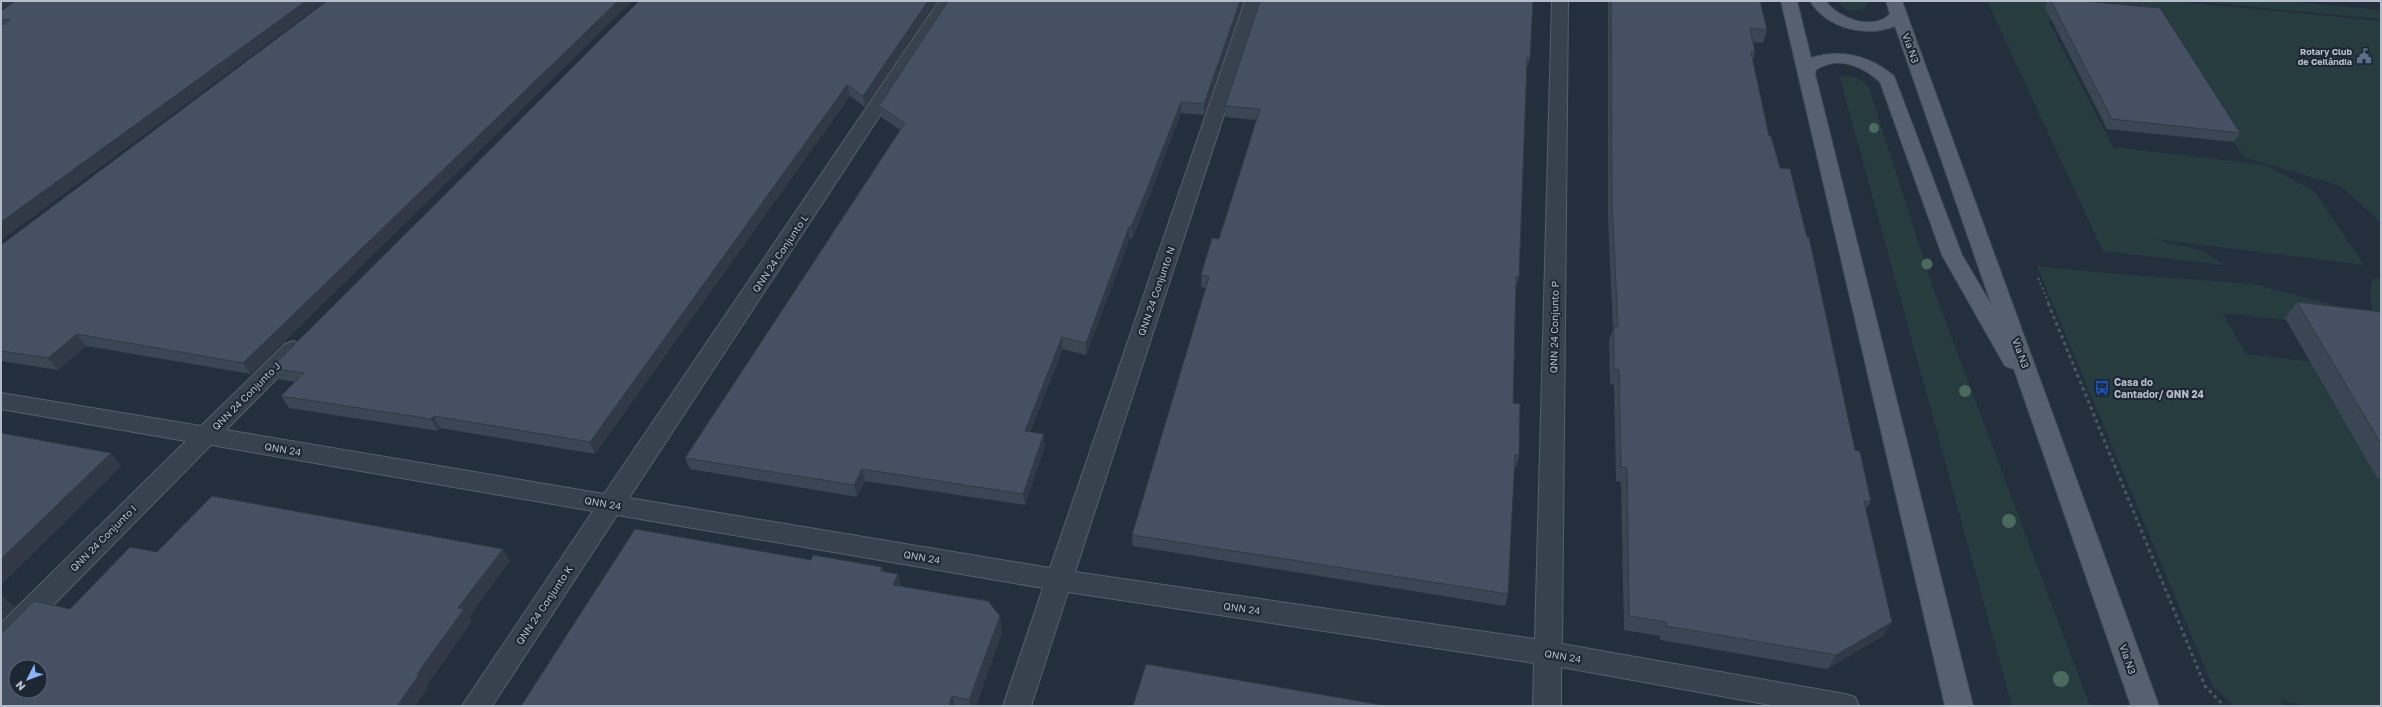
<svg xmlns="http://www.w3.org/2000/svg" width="2382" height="707" viewBox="0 0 2382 707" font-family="'Golos Text',sans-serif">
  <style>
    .green { fill: #263c3f }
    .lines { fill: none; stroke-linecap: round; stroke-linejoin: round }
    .minor-casing { stroke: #565f6c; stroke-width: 2 }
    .primary-casing { stroke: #414a57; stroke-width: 2 }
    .path-far1 { stroke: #44595c; stroke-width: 2; stroke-dasharray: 2.5 2.5; stroke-linecap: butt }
    .path { stroke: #44595c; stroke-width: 3; stroke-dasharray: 3.5 3.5; stroke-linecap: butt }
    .minor { fill: #38414e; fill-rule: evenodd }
    .primary { fill: #56606e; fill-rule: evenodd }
    .tree { fill: #4b6a5d }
    .wall { fill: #3b4654 }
    .shaded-wall { fill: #303945 }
    .building { fill: #455162; stroke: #303945; fill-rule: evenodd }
    .labels { text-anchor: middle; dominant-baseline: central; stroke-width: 4; stroke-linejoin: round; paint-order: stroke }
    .far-poi-label { font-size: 9px; font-weight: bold; fill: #b4bcc9; stroke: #1d2633; text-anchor: end }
    .street-label { font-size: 10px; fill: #b4bcc9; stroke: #1d2633 }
    .poi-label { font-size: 10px; font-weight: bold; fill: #b4bcc9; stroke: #1d2633; text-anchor: start }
  </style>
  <rect width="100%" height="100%" fill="#242f3e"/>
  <path class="green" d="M1838,1H1867L1868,5C1861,14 1843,12 1838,1Z
    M1987,1H2169L2381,21V223L2341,186L2244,157L2164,31L2048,20L2113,147L2266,165L2314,191L2364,265L2154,239L2203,251L2224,265L2103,251Z
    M2192,1H2282L2381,10V19Z
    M1845,76C1855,76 1863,79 1869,88L1933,288L2090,706H2012L1840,78Z
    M2037,266L2105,273L2254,284L2345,308L2361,328L2223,313L2246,354L2381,370V391L2322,384L2381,480V706H2306L2282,701L2284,706H2234L2212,685Z
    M2381,278V315L2372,312L2370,292L2372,279Z"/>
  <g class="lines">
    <g class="minor-casing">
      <path id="minor" d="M939,1H955L629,498L1050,568L1245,1H1261L1075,572L1535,639L1552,1H1568L1562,644L1845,694L1855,697L1859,706H1776L1561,667V706H1533L1534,663L1068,592L1031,706H1003L1043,588L617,515L492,706H462L593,511L211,445L11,648L1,651V623L186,441L1,409V393L201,426L285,344L293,341L301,344L304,349L301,354L226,430L604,494Z"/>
    </g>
    <g class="primary-casing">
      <path id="primary" d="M1781,1H1797L1811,58C1841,48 1870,56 1894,76L1962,255L1992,306L1895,26C1865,38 1827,28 1810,1H1826C1838,19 1874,31 1890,14L1886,1H1902L2159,706H2131L2014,369L2005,366L1942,255L1880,82C1863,66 1837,55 1816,70L1815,74L1973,706H1945Z"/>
    </g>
    <path class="path-far1" d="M2038,278L2049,304"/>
    <path class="path" d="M2048,303L2205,686L2224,706"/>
    <use href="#minor" class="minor"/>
    <use href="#primary" class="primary"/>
  </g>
  <g class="tree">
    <circle cx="1874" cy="128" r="5"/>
    <circle cx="1927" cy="264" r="5.5"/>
    <circle cx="1965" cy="391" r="6"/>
    <circle cx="2009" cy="521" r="7"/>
    <circle cx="2061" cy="679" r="8"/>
  </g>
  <path class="wall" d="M1,1H325L1,240V11L13,2Z
    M327,1H632L251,374L86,346L58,370L1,361V245Z
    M639,1H937L865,107L850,96L595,454L440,428L438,431L289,408L281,396L295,382L278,379L271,368Z
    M1243,1L1204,115L1181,113L1146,205L1132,239L1130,238L1086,355L1063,349L1030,432L1045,446L1025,505L865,481L857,497L690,469L685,458L900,130L881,117L879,106Z
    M1260,1L1530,58L1527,69L1519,277L1516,288L1513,403L1519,455L1516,467H1514L1508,594L1505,606L1133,546L1132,535L1206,288L1201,287V275L1219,239L1257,120L1225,117V106Z
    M1608,1H1760L1767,30L1763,43L1753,42L1755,53L1753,60L1769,136L1780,168L1855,450L1871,501L1866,509L1892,622L1883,636L1827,669L1660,640V636L1624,630L1621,482L1616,481L1614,385L1610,384L1609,341L1613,329L1608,218Z
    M2048,1H2082L2240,133L2234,142L2107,129L2045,7Z
    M2297,302L2381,312V478H2377L2285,318Z
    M811,560L882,567L883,572L901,586L1002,632L976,706H521Z"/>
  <path class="shaded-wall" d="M1,1H15L1,9Z
    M306,1H325L1,240V222Z
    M618,1H632L251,374L243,363Z
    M928,1H937L865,107L863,96Z
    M1240,1H1243L1204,115V104Z
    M847,85L850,96L595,454L590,442Z
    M1181,102V113L1146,205L1132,239L1131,227Z
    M1129,227L1130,238L1086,355V343Z
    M77,334L86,346L58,370L48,358Z
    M1062,337L1063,349L1026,443L1025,431Z
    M434,416L440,428L438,431L431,419Z
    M1044,434L1045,446L1025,505L1023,494Z
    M111,453L122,466L1,585V559Z
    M862,469L865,481L857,497L854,485Z
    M503,549L510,561L469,617L472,621L427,686L428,688L415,706H397L458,608Z
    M898,574L902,590L893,585Z
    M1,595L15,607L1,621Z
    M1000,616L1002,632L976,706H970L969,700Z
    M1892,622L1883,636L1827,669L1836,655Z
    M952,696L955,706H949Z"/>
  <path class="building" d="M15,1H306L1,222V26L10,20L1,19V11Z
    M327,1H618L243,363L77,334L48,358L1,351V245Z
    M639,1H928L863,96L847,85L590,442L434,416L431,419L281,396L304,373L271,368Z
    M948,1H1240L1204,104L1181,102L1145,194L1131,227H1129L1086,343L1062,337L1025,431L1044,434L1023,494L862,469L854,485L685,458L905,123L879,106Z
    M1260,1H1533L1530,58H1527L1519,277L1516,276L1513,403L1520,404L1519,455H1515L1508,594L1132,535L1209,277L1201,275L1212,238L1219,239L1260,109L1225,106Z
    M1611,1H1760L1767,30L1750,28L1755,53L1751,52L1769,136H1771L1780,168L1790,169L1807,237H1809L1855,450L1860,452L1871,501H1864L1892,622L1836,655L1666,626V622L1629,616L1627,468L1621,467L1619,370L1614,369V327H1618L1612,204Z
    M2051,1H2082L2160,8L2240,133L2112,119Z
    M2297,302L2381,312V444Z
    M1,433L111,453L1,559Z
    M212,496L503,549L458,608L464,609L417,674L419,675L397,706H1V664L2,663H1V634L34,601L70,609L130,547L157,552ZM16,667H40V691H16Z
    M635,529L811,560L813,555L882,567L880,571L898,574L893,585L988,601L1000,616L969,700L952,696L949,706H521Z
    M1146,664L1387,706H1133Z"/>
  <defs>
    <g id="civic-bare" transform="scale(1.2)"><path d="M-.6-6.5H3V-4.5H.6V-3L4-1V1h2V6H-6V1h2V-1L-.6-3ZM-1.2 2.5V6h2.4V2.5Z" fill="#5c6f8a" stroke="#1d2633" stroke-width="2.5" paint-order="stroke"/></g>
    <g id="bus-bare" transform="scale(1.2)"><path d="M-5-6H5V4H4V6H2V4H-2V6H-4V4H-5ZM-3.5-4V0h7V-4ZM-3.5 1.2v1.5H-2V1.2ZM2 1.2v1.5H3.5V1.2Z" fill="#1a4fb4" stroke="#1d2633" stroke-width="2.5" paint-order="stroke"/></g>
  </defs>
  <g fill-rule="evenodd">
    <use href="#civic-bare" x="2364" y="56"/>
    <use href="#bus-bare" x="2102" y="388"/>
  </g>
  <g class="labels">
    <g class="far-poi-label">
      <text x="2352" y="51">Rotary Club<tspan x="2352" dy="10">de Ceilândia</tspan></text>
    </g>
    <g class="street-label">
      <text transform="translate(1911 48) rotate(70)">Via N3</text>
      <text transform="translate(780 253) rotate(-56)">QNN 24 Conjunto L</text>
      <text transform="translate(1156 291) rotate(-71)">QNN 24 Conjunto N</text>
      <text transform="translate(1554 327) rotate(-89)">QNN 24 Conjunto P</text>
      <text transform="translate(2021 353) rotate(70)">Via N3</text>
      <text transform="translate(246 396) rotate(-45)">QNN 24 Conjunto J</text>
      <text transform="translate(283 449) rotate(10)">QNN 24</text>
      <text transform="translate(603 503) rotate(10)">QNN 24</text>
      <text transform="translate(103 538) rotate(-45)">QNN 24 Conjunto I</text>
      <text transform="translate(922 557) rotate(10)">QNN 24</text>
      <text transform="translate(544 605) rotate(-56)">QNN 24 Conjunto K</text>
      <text transform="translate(1242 608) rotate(8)">QNN 24</text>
      <text transform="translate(1563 656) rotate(10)">QNN 24</text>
      <text transform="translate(2128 659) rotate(71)">Via N3</text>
    </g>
    <g class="poi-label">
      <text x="2114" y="382">Casa do<tspan x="2114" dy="12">Cantador/ QNN 24</tspan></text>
    </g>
  </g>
  <rect width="2382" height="707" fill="none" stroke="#b4bcc9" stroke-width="4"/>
  <g transform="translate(28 679) rotate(228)"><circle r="19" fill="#1d2633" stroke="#59626f"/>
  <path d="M0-3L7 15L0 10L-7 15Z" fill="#8ab4f8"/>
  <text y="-6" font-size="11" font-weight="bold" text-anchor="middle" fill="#b4bcc9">N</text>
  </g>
</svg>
